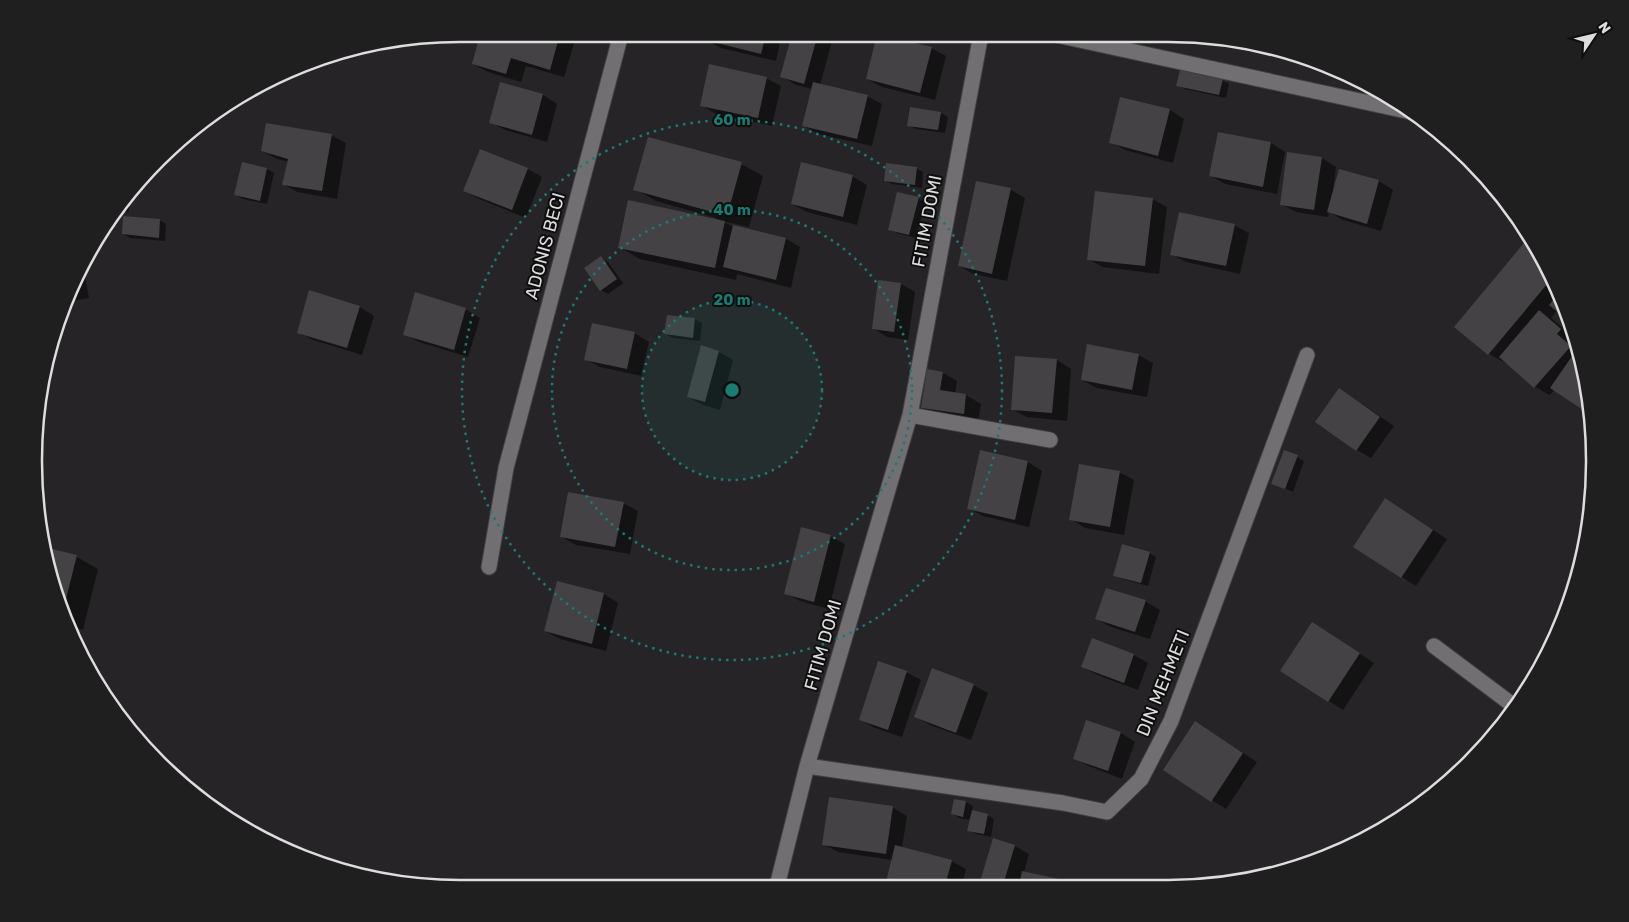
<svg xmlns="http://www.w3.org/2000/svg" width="1629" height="922" viewBox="0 0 1629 922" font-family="Rubik,sans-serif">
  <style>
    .shadow { fill: #0007 }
    .building { fill: #444244 }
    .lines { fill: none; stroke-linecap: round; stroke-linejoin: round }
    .street-casing { stroke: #413f41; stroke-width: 17 }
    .street { stroke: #716f71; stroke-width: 15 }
    .ring { fill: none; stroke: #197b74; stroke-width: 2.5; stroke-dasharray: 2.5 5 }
    .labels { text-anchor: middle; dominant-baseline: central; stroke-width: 4; stroke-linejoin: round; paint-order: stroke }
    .street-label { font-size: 18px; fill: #deddde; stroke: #0e0e0f }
    .rim { fill: none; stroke: #deddde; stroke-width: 2.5 }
    .centre { fill: #197b74; stroke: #0e0e0f; stroke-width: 2.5 }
    .ring-label { font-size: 15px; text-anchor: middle; font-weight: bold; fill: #197b74; stroke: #0e0e0f; stroke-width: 4; stroke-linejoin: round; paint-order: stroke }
  </style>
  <rect width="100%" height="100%" fill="#262426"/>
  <path class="shadow" d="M481,34L511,41L514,34H565L575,40L564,77L526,66L521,82L488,72L473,64Z
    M708,34H782L776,61L721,48L706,40Z
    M793,34H834L820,85L867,96L882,104L872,146L818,134L804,126L812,89L796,85L781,76Z
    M931,48L946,56L935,100L882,87L867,79Z
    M766,78L781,86L772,126L716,114L701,105Z
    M1222,80L1229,84L1226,98L1185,89L1178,85Z
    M501,83L543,95L557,104L547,142L505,130L490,122Z
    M1121,98L1170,110L1184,119L1173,163L1125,150L1110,142Z
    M941,113L948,117L945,133L916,129L909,125Z
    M1219,133L1271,143L1285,152L1277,194L1225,184L1211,176Z
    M331,135L346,143L337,199L297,192L283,184L289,162L277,159L262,151Z
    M1322,158L1336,167L1333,190H1334L1340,170L1379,181L1393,190L1381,231L1343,220L1329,212L1328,217L1296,212L1281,204Z
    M243,163L267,169L274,173L267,204L243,199L236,195Z
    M741,164L763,176L749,227L722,221L734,227L786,239L800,247L791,288L737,274L736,280L640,259L619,247L716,220V218L656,201L635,189Z
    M916,168L923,172L922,188L892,184L885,180Z
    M528,169L542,177L526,218L479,199L465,191Z
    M852,176L867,185L857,225L807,212L792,204Z
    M977,182L1011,190L1025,198L1007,281L973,274L959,266Z
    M918,198L925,202L916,238L897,233L890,229Z
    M129,199V212L117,211Z
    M1152,199L1167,207L1159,274L1103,267L1088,259Z
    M159,220L166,224L165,241L130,238L123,234Z
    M1234,225L1249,233L1240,274L1186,262L1171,254Z
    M1530,238L1551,272L1570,321L1557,310L1551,318L1575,338L1570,343L1578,350L1580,348L1581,351L1591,414L1555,389L1550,395L1535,387L1511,366L1489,354L1456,327Z
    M601,258L608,262L623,283L608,294L601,290Z
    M84,271L89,298L71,301Z
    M901,284L915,292L908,340L887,337L873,328Z
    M360,307L374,316L362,355L313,340L298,332Z
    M465,309L480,318L468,357L419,342L404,334Z
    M668,316L695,319L702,323L700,341L673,338L666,334Z
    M634,333L649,342L641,376L600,367L585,359Z
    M702,347L719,352L733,360L720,410L703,405L688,397Z
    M1138,355L1153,363L1147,397L1097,388L1082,380Z
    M1057,360L1071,369L1067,421L1027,417L1012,409Z
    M943,373L957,381L955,394L966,395L981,404L978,422L937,416L922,408Z
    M1353,398L1394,426L1371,458L1357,450Z
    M981,452L1028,462L1042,471L1029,527L983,516L968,508Z
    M1297,457L1304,461L1293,492L1273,483Z
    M1119,472L1134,480L1124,535L1085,528L1071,519Z
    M1385,499L1447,539L1416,586L1354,547Z
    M623,503L638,511L630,554L576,545L562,537Z
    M830,536L845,544L829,609L800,601L786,593Z
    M49,549L77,557L98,569L83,630L66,624Z
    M1149,553L1156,557L1148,586L1122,579L1115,575Z
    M558,582L604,594L618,603L606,651L560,639L545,631Z
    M1145,601L1160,610L1150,639L1111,627L1097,619Z
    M1327,632L1374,663L1343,710L1282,671Z
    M1134,655L1148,663L1138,690L1097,675L1083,667Z
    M906,672L921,680L902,737L875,728L861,720Z
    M973,685L988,693L971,740L930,725L916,717Z
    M1087,722L1121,733L1135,742L1122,779L1089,766L1074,758Z
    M1210,731L1257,762L1226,809L1165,770Z
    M955,800L966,802L973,806L972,812L987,815L994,819L991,837L976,834L969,830L971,820L959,818L952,813Z
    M892,807L907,816L902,848L951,861L966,869L962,886H886L892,860L838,852L823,844Z
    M994,840L1015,846L1029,854L1024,872L1075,885H980Z"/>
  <path class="building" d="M480,34H490L511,40L512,34H560L550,70L511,58L506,74L472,64Z
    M706,34H766L761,54L705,40Z
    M792,34H818L804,84L780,77Z
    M877,34L932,47L920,93L866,79Z
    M709,64L767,77L758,118L700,106Z
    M1180,70L1223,79L1219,95L1176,86Z
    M500,82L543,94L532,135L489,123Z
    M813,82L868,95L857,139L802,126Z
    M1120,97L1170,109L1158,156L1109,143Z
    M910,107L941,112L938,130L907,126Z
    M266,123L332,134L322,191L282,185L288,159L261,151Z
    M1218,132L1271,142L1263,187L1209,176Z
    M648,137L742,162L727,216L633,190Z
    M480,149L528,168L512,210L463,191Z
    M1287,152L1322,157L1314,210L1280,205Z
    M242,162L267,168L260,201L234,195Z
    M801,162L853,175L843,217L791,204Z
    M886,163L917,167L915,185L884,181Z
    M1339,169L1379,180L1367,224L1327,212Z
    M976,181L1011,188L992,274L958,266Z
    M1095,191L1153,198L1145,266L1087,260Z
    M897,192L919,197L909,235L888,230Z
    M628,200L725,221L715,268L618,248Z
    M1179,212L1235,224L1226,266L1170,255Z
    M123,216L160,219L159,238L122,234Z
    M733,225L786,238L776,280L723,267Z
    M1529,237L1553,277L1488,355L1454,327Z
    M601,256L617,279L600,291L584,268Z
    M878,280L901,283L894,332L872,329Z
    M309,290L360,306L347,348L297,333Z
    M415,292L466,308L454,350L403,335Z
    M1559,293L1571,323L1549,305Z
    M1539,310L1561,329L1557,334L1571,346L1534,388L1499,357Z
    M667,315L695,318L693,338L664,334Z
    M592,323L635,332L627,369L584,360Z
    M1087,344L1139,354L1132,390L1081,380Z
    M701,345L719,351L705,402L687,397Z
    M1579,346L1589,401L1583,410L1550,388Z
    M1015,356L1057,359L1052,413L1011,410Z
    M927,369L943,372L940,390L966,394L964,414L921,408Z
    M1339,388L1380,417L1356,451L1315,422Z
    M980,450L1028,461L1015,520L967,509Z
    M1284,450L1298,455L1285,489L1271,484Z
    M1079,464L1120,471L1110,527L1069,520Z
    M568,492L624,502L615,547L560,537Z
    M1385,498L1433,530L1401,578L1353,547Z
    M801,527L831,535L814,602L784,594Z
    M1122,544L1150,552L1141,583L1113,576Z
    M48,548L77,555L63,611Z
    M557,581L604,593L592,644L544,631Z
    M1106,588L1146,600L1135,632L1095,619Z
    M1312,622L1360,653L1328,702L1280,671Z
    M1092,638L1134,654L1124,683L1081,667Z
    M878,661L907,671L888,730L859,720Z
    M932,668L974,684L956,733L914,717Z
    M1086,720L1121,732L1108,771L1073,759Z
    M1195,721L1243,753L1211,802L1163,770Z
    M829,797L893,806L886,854L822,845Z
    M954,799L966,801L963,817L951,814Z
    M972,810L988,814L984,834L967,831Z
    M993,838L1015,845L1003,885H979Z
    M895,845L952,860L945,886H885Z
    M1022,871L1073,882L1072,885H1019Z"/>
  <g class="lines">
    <g class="street-casing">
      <path id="street" d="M1052,34L1411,112
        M910,415L1050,440
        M489,567L506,468L621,34
        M1434,646L1514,706
        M807,766L1063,803L1107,812L1141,779L1171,721L1307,355
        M777,886L807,766L910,415L981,34"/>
    </g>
    <use href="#street" class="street"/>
  </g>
  <circle cx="732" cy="390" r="90" fill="#197b74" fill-opacity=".12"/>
  <g class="ring">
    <circle cx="732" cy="390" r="90"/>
    <circle cx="732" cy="390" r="180"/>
    <circle cx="732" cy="390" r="270"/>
  </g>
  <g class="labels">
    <g class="street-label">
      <text transform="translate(927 221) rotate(-79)">FITIM DOMI</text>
      <text transform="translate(545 246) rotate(-75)">ADONIS BECI</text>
      <text transform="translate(823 645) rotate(-74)">FITIM DOMI</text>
      <text transform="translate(1163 683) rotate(-68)">DIN MEHMETI</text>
    </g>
  </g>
  <path d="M0 0H1629V922H0ZM460 42H1168A418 418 0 0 1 1586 460V462A418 418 0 0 1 1168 880H460A418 418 0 0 1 42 462V460A418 418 0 0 1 460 42Z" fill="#1f1f20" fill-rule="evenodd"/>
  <path class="rim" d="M460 42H1168A418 418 0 0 1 1586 460V462A418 418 0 0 1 1168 880H460A418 418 0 0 1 42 462V460A418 418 0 0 1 460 42Z"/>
  <circle cx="732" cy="390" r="8" class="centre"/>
  <g class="ring-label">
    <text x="732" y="125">60 m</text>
    <text x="732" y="215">40 m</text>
    <text x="732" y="305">20 m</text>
  </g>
  <g transform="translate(1594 35) rotate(55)" stroke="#0e0e0f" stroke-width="4" paint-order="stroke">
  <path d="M0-4L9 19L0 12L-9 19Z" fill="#deddde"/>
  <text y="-8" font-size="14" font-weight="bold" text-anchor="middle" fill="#deddde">N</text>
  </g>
</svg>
